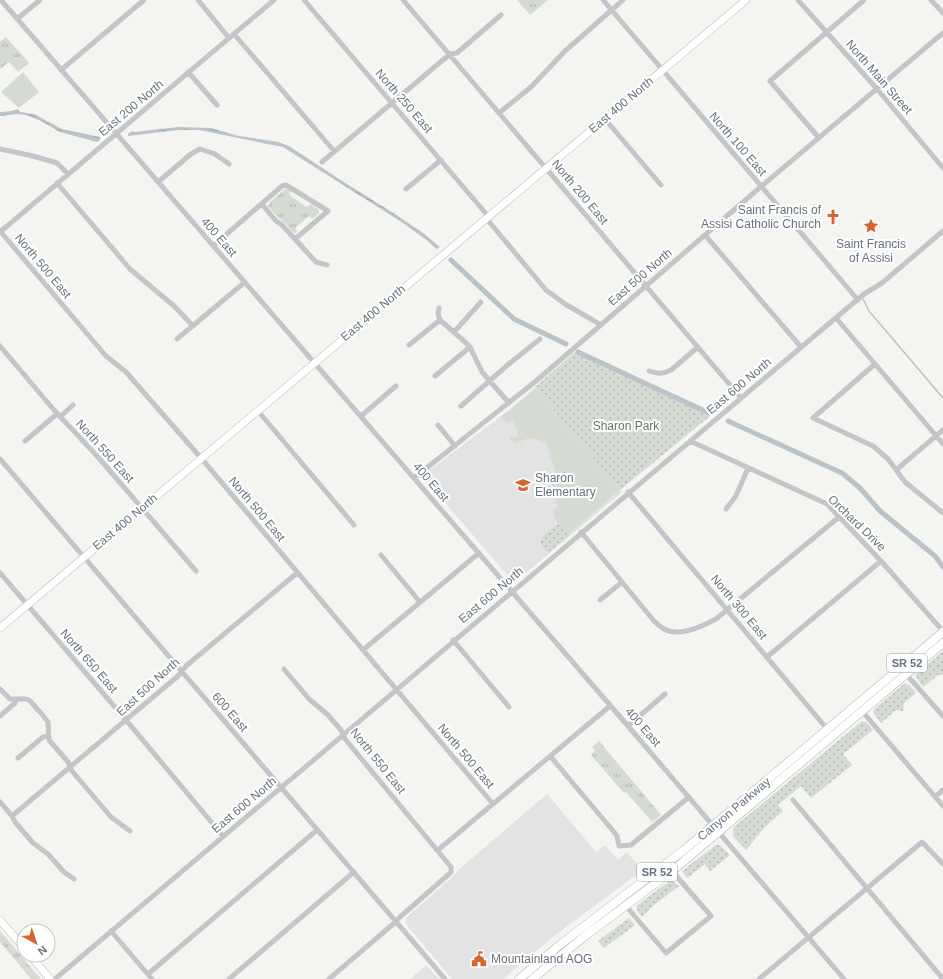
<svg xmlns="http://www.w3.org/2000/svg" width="943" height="979" viewBox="0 0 943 979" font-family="Arial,sans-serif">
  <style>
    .built { fill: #e2e3e2 }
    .grass { fill: url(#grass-tufts) }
    .park { fill: url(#park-dots) }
    .garden { fill: #d5dbd2 }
    .water { fill: url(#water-ripples) }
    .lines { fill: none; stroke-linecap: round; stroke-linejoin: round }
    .stream { stroke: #bac3c8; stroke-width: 1.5 }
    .canal { stroke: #bac3c8; stroke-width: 5 }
    .major-casing { stroke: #b4b7ba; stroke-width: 8 }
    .highway-casing { stroke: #b3b6b9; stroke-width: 9 }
    .minor { stroke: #c3c5c9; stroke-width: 5 }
    .major { stroke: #fff; stroke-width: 7 }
    .highway { stroke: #fff; stroke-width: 8 }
    .labels { text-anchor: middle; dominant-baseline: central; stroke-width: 4; stroke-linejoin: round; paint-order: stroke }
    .shield { fill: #fff; stroke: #949ca6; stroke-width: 1 }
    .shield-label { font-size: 11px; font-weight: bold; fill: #667280 }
    .street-label { font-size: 12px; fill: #667280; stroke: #fff }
    .poi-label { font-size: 12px; fill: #667280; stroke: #fff; text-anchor: start }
    .park-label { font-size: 12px; fill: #667764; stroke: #fff }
  </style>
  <defs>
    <pattern id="grass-tufts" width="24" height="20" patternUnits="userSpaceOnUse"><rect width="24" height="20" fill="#d5dbd2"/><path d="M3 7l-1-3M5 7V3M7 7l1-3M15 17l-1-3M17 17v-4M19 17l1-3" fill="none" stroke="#b1b6b0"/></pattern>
    <pattern id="park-dots" width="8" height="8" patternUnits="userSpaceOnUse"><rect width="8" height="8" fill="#d5dbd2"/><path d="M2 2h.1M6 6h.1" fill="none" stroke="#b1b6b0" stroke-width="1.8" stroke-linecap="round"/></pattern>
    <pattern id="water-ripples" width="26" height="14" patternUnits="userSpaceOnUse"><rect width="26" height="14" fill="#bac3c8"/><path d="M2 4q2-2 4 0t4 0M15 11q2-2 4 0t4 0" fill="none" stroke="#9ba3a8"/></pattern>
  </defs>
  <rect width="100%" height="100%" fill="#f4f4f1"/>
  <path class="built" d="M535,387L622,492L514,583L422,476L509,410Z
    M547,794L596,852L605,845L618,860L627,852L643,871L632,878L554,936L503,979H452L406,924L405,919L451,878L456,872Z
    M426,965L439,979H410Z"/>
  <path class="grass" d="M517,0H548L530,15Z
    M6,37L29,63L18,72L9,62L0,69V42Z
    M285,189H287L291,191L289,195L307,207L311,204L319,210V213L312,219L309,216L295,228L297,231L296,233H294C286,223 275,216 268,206L270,202Z
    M599,741L661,815L652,822L626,792L624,793L591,755L595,751L592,747Z
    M0,931L40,978L41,979H31L0,942Z"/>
  <path class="park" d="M575,352L580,354L710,416L620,490L535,387Z
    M559,523L570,535L548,553L541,545V538Z
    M943,651V675H938L923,687L915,675Z
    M905,683L910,686L916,693L904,703L903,711L896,710L881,723L875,715L873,710Z
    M862,721L867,723L873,730L843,754L852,765L811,798L801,786L778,805L783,811L765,827L746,850L733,836L734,827Z
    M716,845H720L730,855L710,871L705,864L687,878L682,871Z
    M671,880L679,886L654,905L642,917L638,912L636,906Z
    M629,918L635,925L604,948L598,941Z"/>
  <path class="garden" d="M23,72L39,92L19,108L1,92Z
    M536,389L620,490L569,534L555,519L553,509L558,507L552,486L558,479L546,442L530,438L516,443L510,440V438L519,436L514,421L506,423L502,416Z"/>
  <path class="water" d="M18,109L20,112L34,114L62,129L100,137V140L97,142L60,132L39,120L26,115L18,114L0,116V112L12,111Z
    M178,127L211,128L239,136L278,142L289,146L339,179L398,216L423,233L440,247L436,249L428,241L400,221L283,147L199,130H179L128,136V134L132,131L134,132Z"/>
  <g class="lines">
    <path class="stream" d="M863,299L869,311L943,398"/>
    <path class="canal" d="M451,260L514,319L566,344
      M578,352L709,413
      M728,421L842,473L860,488L880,511L935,556L943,567"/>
    <g class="major-casing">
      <path id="major" d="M0,628C249,419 497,208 746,0
        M0,920L24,948
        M30,955L50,979"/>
    </g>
    <g class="highway-casing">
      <path id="highway" d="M519,979L561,944L684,850L943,632
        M532,979L585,936L672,871L943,643"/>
    </g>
    <path class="minor" d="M1,0L628,726L844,979
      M198,0L229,38
      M304,0L488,216
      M403,0L741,398
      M603,0L858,300
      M798,0L877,89L943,168
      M931,0L943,13
      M17,19L40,0
      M234,34L334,151
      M61,70L144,0
      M188,72L217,105
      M499,113L531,87L565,51L623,0
      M604,118L661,185
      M819,138L770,81L864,0
      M0,149L33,156L57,163L68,174
      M322,162L450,54L457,53L501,15
      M158,182L191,154L200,149L215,154L229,164
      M57,183L130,269L174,306L193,326
      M406,189L441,160
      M262,204L276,221L282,225L316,262L327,265
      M486,218L546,290L565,304L601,325
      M0,231L106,356L126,372L201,458L493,804
      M0,232L274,0
      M705,235L801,347
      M213,246L282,186L286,185L328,211L295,239
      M439,308L438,314L440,320L465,342L470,347L482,372L509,403
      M836,318L943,444
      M454,332L481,302
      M177,339L245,282
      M409,345L440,320
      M0,346L54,410L98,457L196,571
      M875,364L813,418L873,446L888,459L905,482L943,513
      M649,371C658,374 663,374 671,370L698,347
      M435,376L470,347
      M461,406L510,363L540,339
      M258,411L354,525
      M361,416L396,386
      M60,417L73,405
      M438,425L455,446
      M25,441L57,414
      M690,441L827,504L881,561L943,631
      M0,459L445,979
      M896,470L943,430
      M414,478L536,381L757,190L943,33
      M628,492L833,736
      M726,509L736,496L748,468
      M581,532L654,621C657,624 661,627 664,629C680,637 701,627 716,619L839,517
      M381,555L420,602
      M0,573L126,720L223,836
      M600,600L622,582
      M453,640L509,707
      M363,650L479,553
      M767,657L881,561
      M284,669L309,699L328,715L341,730L345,739L451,867V872L449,874L400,917L392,925L329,979
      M906,674L943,716
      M0,689L10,699H26L29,700L41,713L48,722L49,740L68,762L72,771L111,817L130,831
      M862,711L943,806
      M0,716L15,703L17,699
      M628,726L665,694
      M550,756L614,832L617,836L619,846L631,845L689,797
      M18,758L43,737L48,736
      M935,797L943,790
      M793,800L943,979
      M0,802L12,816L15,822L33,843L48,854L64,872L74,879
      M12,816L178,676L186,666L297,573
      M438,850L610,706
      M626,906L666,953L711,916L672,871
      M111,931L152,979
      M148,974L317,830
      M55,979L864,294L882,283L943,231
      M229,979L354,872
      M759,979L922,842L943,864"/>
    <use href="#major" class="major"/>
    <use href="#highway" class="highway"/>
  </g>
  <defs>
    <g id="church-bare" transform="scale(1.2)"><path d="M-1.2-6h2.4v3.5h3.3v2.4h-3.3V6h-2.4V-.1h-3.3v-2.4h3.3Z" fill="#d56431" stroke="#fff" stroke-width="2.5" paint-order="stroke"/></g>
    <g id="sight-bare" transform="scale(1.2)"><path d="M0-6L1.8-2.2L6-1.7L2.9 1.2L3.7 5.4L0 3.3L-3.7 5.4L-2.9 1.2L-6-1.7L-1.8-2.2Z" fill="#d56431" stroke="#fff" stroke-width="2.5" paint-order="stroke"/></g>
    <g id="school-bare" transform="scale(1.2)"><path d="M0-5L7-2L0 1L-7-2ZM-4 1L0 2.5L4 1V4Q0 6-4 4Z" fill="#d56431" stroke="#fff" stroke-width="2.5" paint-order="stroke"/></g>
    <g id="civic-bare" transform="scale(1.2)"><path d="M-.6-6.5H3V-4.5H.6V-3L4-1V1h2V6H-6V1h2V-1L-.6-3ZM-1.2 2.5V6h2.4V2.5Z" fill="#d56431" stroke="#fff" stroke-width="2.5" paint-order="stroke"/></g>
  </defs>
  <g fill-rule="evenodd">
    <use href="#church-bare" x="833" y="217"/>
    <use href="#sight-bare" x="871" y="226"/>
    <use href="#school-bare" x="523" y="485"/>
    <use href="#civic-bare" x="479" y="959"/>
  </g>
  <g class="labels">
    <g class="shield">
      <rect x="887" y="654" width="40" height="18" rx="3"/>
      <rect x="637" y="863" width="40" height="18" rx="3"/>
    </g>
    <g class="shield-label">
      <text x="907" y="663">SR 52</text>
      <text x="657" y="872">SR 52</text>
    </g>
    <g class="street-label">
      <text transform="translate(879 77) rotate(49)">North Main Street</text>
      <text transform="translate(404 101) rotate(49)">North 250 East</text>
      <text transform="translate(621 105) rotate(-40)">East 400 North</text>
      <text transform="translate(131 108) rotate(-40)">East 200 North</text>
      <text transform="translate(738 144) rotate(49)">North 100 East</text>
      <text transform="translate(580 192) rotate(50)">North 200 East</text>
      <text transform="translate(219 237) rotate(49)">400 East</text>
      <text transform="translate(43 266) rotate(50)">North 500 East</text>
      <text transform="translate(640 277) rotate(-41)">East 500 North</text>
      <text transform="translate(373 313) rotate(-40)">East 400 North</text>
      <text transform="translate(739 386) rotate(-40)">East 600 North</text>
      <text transform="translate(105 451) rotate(48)">North 550 East</text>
      <text transform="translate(431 482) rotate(49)">400 East</text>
      <text transform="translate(257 509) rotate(50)">North 500 East</text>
      <text transform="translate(125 522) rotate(-40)">East 400 North</text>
      <text transform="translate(857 523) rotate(44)">Orchard Drive</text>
      <text transform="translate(491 595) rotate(-40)">East 600 North</text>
      <text transform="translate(739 607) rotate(50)">North 300 East</text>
      <text transform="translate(89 661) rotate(49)">North 650 East</text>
      <text transform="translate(148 687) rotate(-42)">East 500 North</text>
      <text transform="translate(230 712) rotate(49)">600 East</text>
      <text transform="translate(643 727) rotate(49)">400 East</text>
      <text transform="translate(466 756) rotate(50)">North 500 East</text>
      <text transform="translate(378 761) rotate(51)">North 550 East</text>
      <text transform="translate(244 805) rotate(-40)">East 600 North</text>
      <text transform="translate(734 809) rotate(-40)">Canyon Parkway</text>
    </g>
    <g class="poi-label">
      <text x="821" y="210" text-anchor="end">Saint Francis of<tspan x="821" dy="14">Assisi Catholic Church</tspan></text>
      <text x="871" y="244" text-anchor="middle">Saint Francis<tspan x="871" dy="14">of Assisi</tspan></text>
      <text x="535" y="478">Sharon<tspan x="535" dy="14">Elementary</tspan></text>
      <text x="491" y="959">Mountainland AOG</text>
    </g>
    <g class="park-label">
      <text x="626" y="426">Sharon Park</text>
    </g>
  </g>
  <g transform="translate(36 943) rotate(140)"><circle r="19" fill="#ffffff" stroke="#c2c7cc"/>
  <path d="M0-3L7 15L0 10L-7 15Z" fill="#d56431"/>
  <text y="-6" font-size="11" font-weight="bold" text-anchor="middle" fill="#667280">N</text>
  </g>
</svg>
